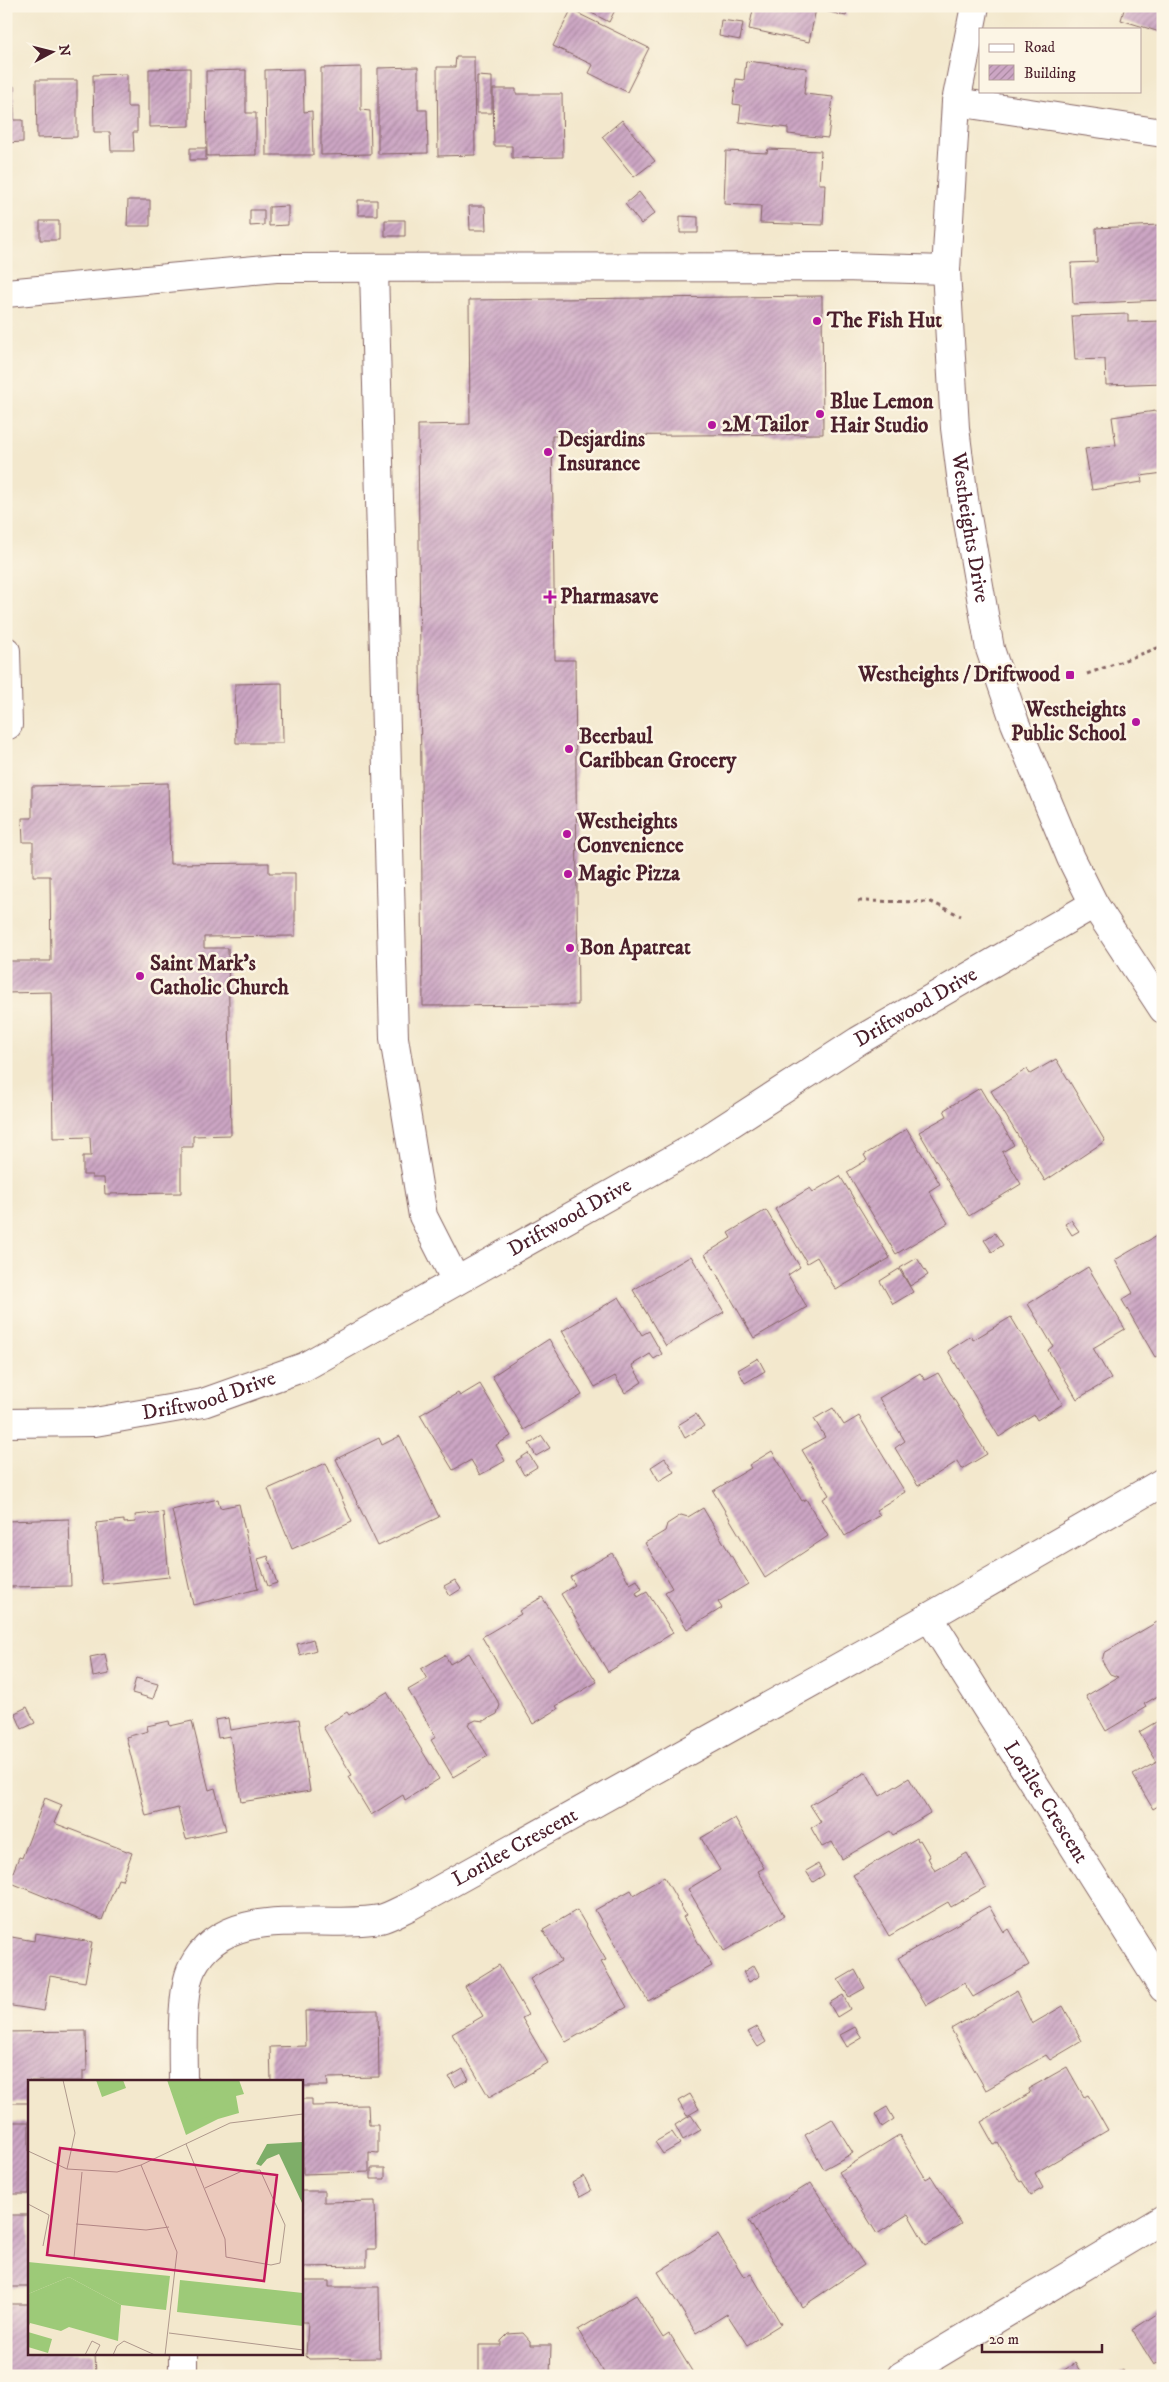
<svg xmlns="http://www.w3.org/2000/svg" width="1169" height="2382" viewBox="0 0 1169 2382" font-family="'IM FELL DW Pica',serif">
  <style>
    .building { fill: url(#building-hatch) }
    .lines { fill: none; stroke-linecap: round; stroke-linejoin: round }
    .minor-casing { stroke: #856564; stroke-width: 30 }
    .path { stroke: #856564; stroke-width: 3; stroke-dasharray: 4 4; stroke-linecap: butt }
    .minor { stroke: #fff; stroke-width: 28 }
    .poi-dot { fill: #b5179e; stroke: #fcf5e5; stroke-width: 2 }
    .labels { text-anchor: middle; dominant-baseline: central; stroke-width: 5; stroke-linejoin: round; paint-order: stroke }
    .poi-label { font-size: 21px; font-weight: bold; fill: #4a1f2b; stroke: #fcf5e5; text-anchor: start }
    .street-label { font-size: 21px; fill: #4a1f2b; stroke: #fcf5e5 }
    .inset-road { fill: none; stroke: #af988c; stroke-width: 1 }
    .view { fill: #c2185b; fill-opacity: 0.15; stroke: #c2185b; stroke-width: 2.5 }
    .inset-edge { fill: none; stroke: #4a1f2b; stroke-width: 2.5 }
  </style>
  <defs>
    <pattern id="building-hatch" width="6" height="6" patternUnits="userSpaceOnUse" patternTransform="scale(1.25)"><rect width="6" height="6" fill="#cca6c4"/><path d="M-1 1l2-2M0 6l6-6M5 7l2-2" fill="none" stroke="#a8879f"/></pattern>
  </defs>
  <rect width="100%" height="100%" fill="#fcf5e5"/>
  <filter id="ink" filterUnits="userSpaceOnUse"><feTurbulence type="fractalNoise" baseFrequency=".02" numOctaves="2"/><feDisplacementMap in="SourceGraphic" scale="10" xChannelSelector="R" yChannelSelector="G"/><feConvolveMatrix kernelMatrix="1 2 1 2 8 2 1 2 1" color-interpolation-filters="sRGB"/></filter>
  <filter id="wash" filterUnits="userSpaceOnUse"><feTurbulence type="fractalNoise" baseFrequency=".0096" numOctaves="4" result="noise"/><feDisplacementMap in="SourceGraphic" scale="20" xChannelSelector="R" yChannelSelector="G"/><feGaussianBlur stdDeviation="1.12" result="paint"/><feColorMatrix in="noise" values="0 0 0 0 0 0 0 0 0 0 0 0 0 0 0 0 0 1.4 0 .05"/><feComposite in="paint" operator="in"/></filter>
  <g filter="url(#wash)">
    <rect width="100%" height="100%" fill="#f3e8cd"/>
    <g id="blocks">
      <path class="building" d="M578,6H617L609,22Z
        M744,6H848L846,16L816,9L809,42L749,29L753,10Z
        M1125,6H1163V33L1121,20Z
        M571,10L649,48L627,92L589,73L593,65L553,46Z
        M721,20L743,23L740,40L719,36Z
        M456,57H474L475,155L438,156L437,67H455Z
        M746,61L807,68L804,94L833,97L828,138L788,134V128L739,122L741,105L733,104L736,79L744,80Z
        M361,67V110L370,111L371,154L321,155V68Z
        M418,67V110H427L428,153L378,154V68Z
        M190,68V126L149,127V69Z
        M303,69L304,112L312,111L313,155H266L265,70Z
        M246,70V113H256V155L207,156L206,71Z
        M127,74V107H137V132H133L134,151H111L110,132H94L93,75Z
        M477,76L492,77V113H477Z
        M36,80H77V137L37,138Z
        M6,86H14V120H23V142L6,143Z
        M493,89H516V94H562L563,157L512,158V146H494Z
        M622,120L655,161L634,177L602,137Z
        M190,148H206V160H190Z
        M768,149L821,151L819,184H825L823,225L760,223L761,206L724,204L726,151L767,153Z
        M639,192L655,213L641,224L625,204Z
        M128,200H150V226H127Z
        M358,200H377V215H358Z
        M288,206V225L269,226V207Z
        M469,206H485L486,230H470Z
        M250,210H264V225L250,226Z
        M680,216L698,217V233H680Z
        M385,220H405V236H385Z
        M40,221H59V240H40Z
        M1159,225L1163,272L1162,300L1073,304L1071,263L1097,262L1096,228Z
        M822,296L823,434L552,436L555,660H575L578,1005L423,1006L418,425L470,424L469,300Z
        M1128,314V322L1163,321V383L1106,385L1105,359L1075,360L1072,316Z
        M1163,410V473L1141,476L1142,482L1092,490L1085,449L1116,445L1112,417Z
        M282,683L283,743H236L235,684Z
        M168,783L170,864L269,863V873H295V936L204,937V948H228L231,1135L193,1136V1147H181V1193L105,1194L104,1178H92V1175H83V1156H91L90,1137L53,1138L51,992L6,993V961H51L50,876H33V842H23L22,818H32V786Z
        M1056,1059L1105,1141L1045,1181L991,1091L1027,1069L1030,1074Z
        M980,1088L1014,1145L1002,1152L1021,1184L969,1216L919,1132L947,1116L944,1110Z
        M907,1129L940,1184L929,1191L948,1223L896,1254L847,1172L867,1160L864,1155Z
        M840,1176L890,1258L836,1290L817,1257L807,1263L775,1209L810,1188L813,1192Z
        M766,1210L800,1267L788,1275L807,1307L754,1338L705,1254L731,1238L728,1233Z
        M1071,1220L1079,1231L1072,1235L1065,1224Z
        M1163,1232V1353L1155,1357L1122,1300L1133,1293L1115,1260Z
        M995,1233L1003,1245L992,1252L984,1240Z
        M691,1256L724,1312L666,1346L633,1290Z
        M917,1258L928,1275L910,1286L900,1268Z
        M1088,1267L1125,1329L1093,1348L1111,1379L1077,1399L1048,1350L1053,1346L1028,1304Z
        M899,1269L913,1292L893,1304L880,1281Z
        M619,1297L642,1335L649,1331L662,1354L654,1359L650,1354L632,1365L642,1382L625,1393L615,1376L595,1387L562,1331Z
        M1011,1317L1063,1404L1037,1420L1034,1415L999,1437L948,1351L971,1336L973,1340Z
        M549,1339L582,1395L524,1430L492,1376Z
        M758,1358L765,1371L745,1383L738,1370Z
        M920,1373L925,1380L938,1373L987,1454L962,1469L958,1461L918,1486L895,1448L905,1441L879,1398Z
        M480,1384L511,1436L496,1445L505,1461L480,1475L471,1460L453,1470L420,1415L458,1393L460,1396Z
        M833,1408L844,1425L859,1416L905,1492L876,1510L880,1515L845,1536L823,1499L829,1495L802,1450L825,1437L814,1419Z
        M696,1414L704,1426L685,1438L678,1425Z
        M400,1436L439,1517L378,1546L336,1459L379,1438L382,1445Z
        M542,1436L550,1448L536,1456L529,1444Z
        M772,1451L802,1501L806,1499L828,1536L765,1578L713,1491L751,1468L749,1465Z
        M528,1453L537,1467L524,1475L516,1461Z
        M665,1458L674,1472L659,1481L651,1467Z
        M326,1463L352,1522L292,1549L268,1489Z
        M218,1499L220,1508L239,1504L258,1589L193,1605L172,1510Z
        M703,1508L748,1584L718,1602L722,1608L687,1629L665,1592L672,1588L645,1543L665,1531L667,1524L681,1515L688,1517Z
        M163,1512L169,1577L102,1584L96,1523L124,1520V1523L136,1522L135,1515Z
        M69,1519L71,1586L6,1587V1521Z
        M612,1553L630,1584L637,1580L642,1589L636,1593L638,1597L647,1592L673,1633L608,1672L561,1594L575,1585L570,1577Z
        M268,1556L277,1583L268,1586L258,1559Z
        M455,1580L461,1589L450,1596L444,1586Z
        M542,1597L597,1682L556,1706L558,1709L533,1724L482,1637L521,1614L519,1611Z
        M1157,1622L1163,1632V1693L1144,1704L1146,1707L1106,1731L1086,1696L1118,1677L1110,1674L1102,1661L1104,1653Z
        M313,1639L316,1650L300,1655L297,1644Z
        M469,1653L500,1705L497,1714L484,1721L476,1720L468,1724L488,1756L453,1777L431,1740L436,1737L408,1690L427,1679L421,1669L445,1655L450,1664Z
        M105,1654L109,1674L93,1677L90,1657Z
        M136,1678L158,1684L153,1699L132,1693Z
        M387,1692L439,1779L405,1800L403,1795L371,1815L348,1777L352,1775L323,1727L347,1712L349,1715Z
        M27,1707L35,1723L22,1729L15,1713Z
        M228,1718L230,1730L299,1719L310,1791L241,1802L230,1736L218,1738L215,1720Z
        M1163,1718V1803L1153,1809L1133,1775L1157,1762L1139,1732Z
        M169,1721L170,1726L192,1721L209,1790L215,1788L226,1830L186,1839L178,1808L146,1816L126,1737L148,1731L147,1726Z
        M866,1772L880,1796L909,1778L930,1813L893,1835L890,1831L842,1859L832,1842L822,1847L811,1828L821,1822L810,1805Z
        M45,1798L62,1805L54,1823L132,1853L122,1880L118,1879L102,1920L9,1882L19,1857L22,1858Z
        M735,1818L764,1868L758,1871L784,1916L724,1951L688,1889L720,1870L701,1838Z
        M917,1838L918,1841L920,1840L930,1857L928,1858L935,1871L967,1853L986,1887L951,1907L948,1902L889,1936L853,1875Z
        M818,1864L824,1875L813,1882L806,1871Z
        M664,1877L686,1915L683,1917L712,1966L648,2001L595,1910L631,1890L634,1895Z
        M989,1906L1004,1932L1008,1929L1029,1965L973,1997L964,1983L926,2005L898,1958Z
        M577,1910L606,1960L601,1962L627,2007L566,2042L530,1979L561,1961L543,1930Z
        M35,1933L92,1942L85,1982L50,1976L44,2011L6,2005V1936L34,1941Z
        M499,1965L528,2015L522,2018L548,2063L489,2097L452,2034L483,2016L465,1986Z
        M754,1965L760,1976L749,1982L743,1972Z
        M855,1970L865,1988L849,1997L838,1980Z
        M1016,1991L1032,2024L1063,2006L1082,2041L1050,2060L1046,2055L986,2090L951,2029Z
        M843,1995L850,2009L837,2017L829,2003Z
        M378,2010L379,2077L327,2078L328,2086H301V2081H271L270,2047L306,2046L305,2011Z
        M757,2027L766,2042L758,2047L748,2032Z
        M855,2027L862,2038L847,2047L840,2035Z
        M86,2031L87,2071H83V2081H29V2103H6V2032Z
        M1067,2067L1084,2097L1088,2095L1108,2130L1035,2173L1043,2188L1031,2195L1022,2181L1020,2182L998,2143L994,2145L981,2122L1030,2093L1028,2089Z
        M463,2069L469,2079L455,2087L449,2077Z
        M690,2094L699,2109L687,2116L678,2101Z
        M301,2099H312V2106L368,2105L369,2125H378V2153L369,2152V2172L303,2174Z
        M887,2107L894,2119L882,2127L875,2114Z
        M691,2115L701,2130L683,2140L675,2125Z
        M832,2119L853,2153L824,2169L805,2135Z
        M6,2122H29V2194H6Z
        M672,2132L680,2144L663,2154L655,2142Z
        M899,2135L926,2179L931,2176L961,2224L926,2245L908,2214L877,2234L839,2172Z
        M371,2168H385V2179H371Z
        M584,2176L591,2191L580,2197L572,2183Z
        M811,2183L864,2265L802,2307L749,2221Z
        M301,2191H324V2202L375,2201L376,2249H367V2266L301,2267Z
        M6,2215H29V2287H6Z
        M718,2235L744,2277L751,2274L781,2324L747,2345L727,2314L696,2333L658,2272Z
        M301,2281H329V2287H379L380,2358L309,2359L306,2356L308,2322H301Z
        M636,2295L663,2338L669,2334L695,2376H648L646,2373L641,2376H606L578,2330Z
        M6,2304H29V2353H95L96,2376H6Z
        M1163,2310V2364L1161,2361L1154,2365L1132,2330Z
        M523,2333L530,2341V2345H551L550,2376H479V2345H501V2341L508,2334Z
        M1075,2363L1083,2376H1055Z
        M1123,2370L1127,2376H1114Z"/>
    </g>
  </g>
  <g filter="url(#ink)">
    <use href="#blocks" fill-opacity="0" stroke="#856564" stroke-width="1"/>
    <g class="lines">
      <g class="minor-casing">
        <g id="minor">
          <path id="s1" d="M975,6L956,102L946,270L955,428L964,499L990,649L1015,723L1071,858L1094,904L1163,1009"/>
          <path d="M956,102L1163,133"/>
          <path d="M374,269L394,1038L423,1216L456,1281"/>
          <path d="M6,293L276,268L843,267L946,270"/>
          <path d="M6,651L8,725"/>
          <path id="s2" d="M6,1423L95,1422L203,1403L304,1367L693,1148L858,1041L1094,904"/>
          <path id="s3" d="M929,1617L1163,1988"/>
          <path id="s4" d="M183,2081C183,2053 180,1992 192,1968C226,1900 320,1930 380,1919C389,1917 399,1911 408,1907L929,1617L1163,1482"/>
          <path d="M183,2353V2376"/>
          <path d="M901,2376L1163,2219"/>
        </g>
      </g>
      <path class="path" d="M1087,674L1163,646
        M858,901L931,902L961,916"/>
      <use href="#minor" class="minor"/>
    </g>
  </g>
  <g class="poi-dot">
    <circle cx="817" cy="321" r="5"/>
    <circle cx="820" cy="414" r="5"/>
    <circle cx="712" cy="425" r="5"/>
    <circle cx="548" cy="452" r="5"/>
    <path d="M547.5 589.5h5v5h5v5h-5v5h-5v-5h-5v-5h5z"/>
    <rect x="1065" y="670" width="10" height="10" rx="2.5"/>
    <circle cx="1136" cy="722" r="5"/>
    <circle cx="569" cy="749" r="5"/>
    <circle cx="567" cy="834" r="5"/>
    <circle cx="568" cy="874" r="5"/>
    <circle cx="570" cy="948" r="5"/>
    <circle cx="140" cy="976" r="5"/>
  </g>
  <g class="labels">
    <g class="poi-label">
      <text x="827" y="321">The Fish Hut</text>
      <text x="830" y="402">Blue Lemon<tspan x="830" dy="24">Hair Studio</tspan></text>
      <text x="722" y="425">2M Tailor</text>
      <text x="558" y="440">Desjardins<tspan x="558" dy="24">Insurance</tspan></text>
      <text x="560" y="597">Pharmasave</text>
      <text x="1060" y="675" text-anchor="end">Westheights / Driftwood</text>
      <text x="1126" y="710" text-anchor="end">Westheights<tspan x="1126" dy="24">Public School</tspan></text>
      <text x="579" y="737">Beerbaul<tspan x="579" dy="24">Caribbean Grocery</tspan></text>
      <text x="577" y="822">Westheights<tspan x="577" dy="24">Convenience</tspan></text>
      <text x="578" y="874">Magic Pizza</text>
      <text x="580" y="948">Bon Apatreat</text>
      <text x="150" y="964">Saint Mark's<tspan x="150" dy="24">Catholic Church</tspan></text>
    </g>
    <g class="street-label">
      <text stroke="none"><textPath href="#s1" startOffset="525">Westheights Drive</textPath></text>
      <text stroke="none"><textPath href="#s2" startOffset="1016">Driftwood Drive</textPath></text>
      <text stroke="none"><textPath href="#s2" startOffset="611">Driftwood Drive</textPath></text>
      <text stroke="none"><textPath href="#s2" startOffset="206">Driftwood Drive</textPath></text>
      <text stroke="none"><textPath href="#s3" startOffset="219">Lorilee Crescent</textPath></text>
      <text stroke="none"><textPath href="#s4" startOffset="472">Lorilee Crescent</textPath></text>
    </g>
  </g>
  <g transform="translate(28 2080)">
    <rect width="275" height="275" fill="#f3e8cd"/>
    <path d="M0,182L142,196L138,230L93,225L41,197L0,214ZM152,200L275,213V246L149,232Z" fill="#9dca78"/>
    <path d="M275,62V125L251,74L239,79L233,86L228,84L239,64Z" fill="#7eae68"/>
    <path d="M139,0H211L216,14L208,16L211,33L190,39L158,55ZM41,197L93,225L90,261L41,247L33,251L2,243L0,248V214Z" fill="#9dca78"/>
    <path d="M68,0H95L98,8L74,17ZM196,4L204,28L160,44L151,20ZM30,204L49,208L60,223L35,240L15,215ZM0,252L24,259L20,273L0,267Z" fill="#9dca78"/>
    <path class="inset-road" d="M35,0L47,53L39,89M158,64L197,159L198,177L243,185L252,183L257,145L232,90L214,91L177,108M0,71L39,89L89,92L113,85L202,43L275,34M113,85L149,172L137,275M54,92L46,178L85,182M0,124L21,135L15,166M48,144L118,150L141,147M141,253L275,270M57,275L64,261L72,265L67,275M85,275L89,266L96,261L127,275"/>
    <path class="view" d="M32,68L249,95L236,201L19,175Z"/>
    <rect width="275" height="275" class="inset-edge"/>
  </g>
  <rect width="1169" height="2382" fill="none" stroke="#fcf5e5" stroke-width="25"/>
  <rect x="979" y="28" width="162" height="65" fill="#fcf5e5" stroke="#b59f9b"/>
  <rect x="989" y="44" width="25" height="8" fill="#ffffff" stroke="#b59f9b"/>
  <text x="1024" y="52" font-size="15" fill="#4a1f2b">Road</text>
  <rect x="989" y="65" width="25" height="15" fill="url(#building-hatch)" stroke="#b59f9b"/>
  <text x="1024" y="78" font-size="15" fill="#4a1f2b">Building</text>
  <g transform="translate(52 52) rotate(83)" stroke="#fcf5e5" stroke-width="4" paint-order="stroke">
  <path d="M0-4L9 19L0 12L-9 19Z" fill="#4a1f2b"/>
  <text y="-8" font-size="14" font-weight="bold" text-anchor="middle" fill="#4a1f2b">N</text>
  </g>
  <path d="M982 2344v8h120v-8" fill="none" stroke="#4a1f2b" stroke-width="2.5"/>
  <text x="989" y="2344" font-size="15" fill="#4a1f2b" stroke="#fcf5e5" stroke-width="4" paint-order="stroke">20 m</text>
</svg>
